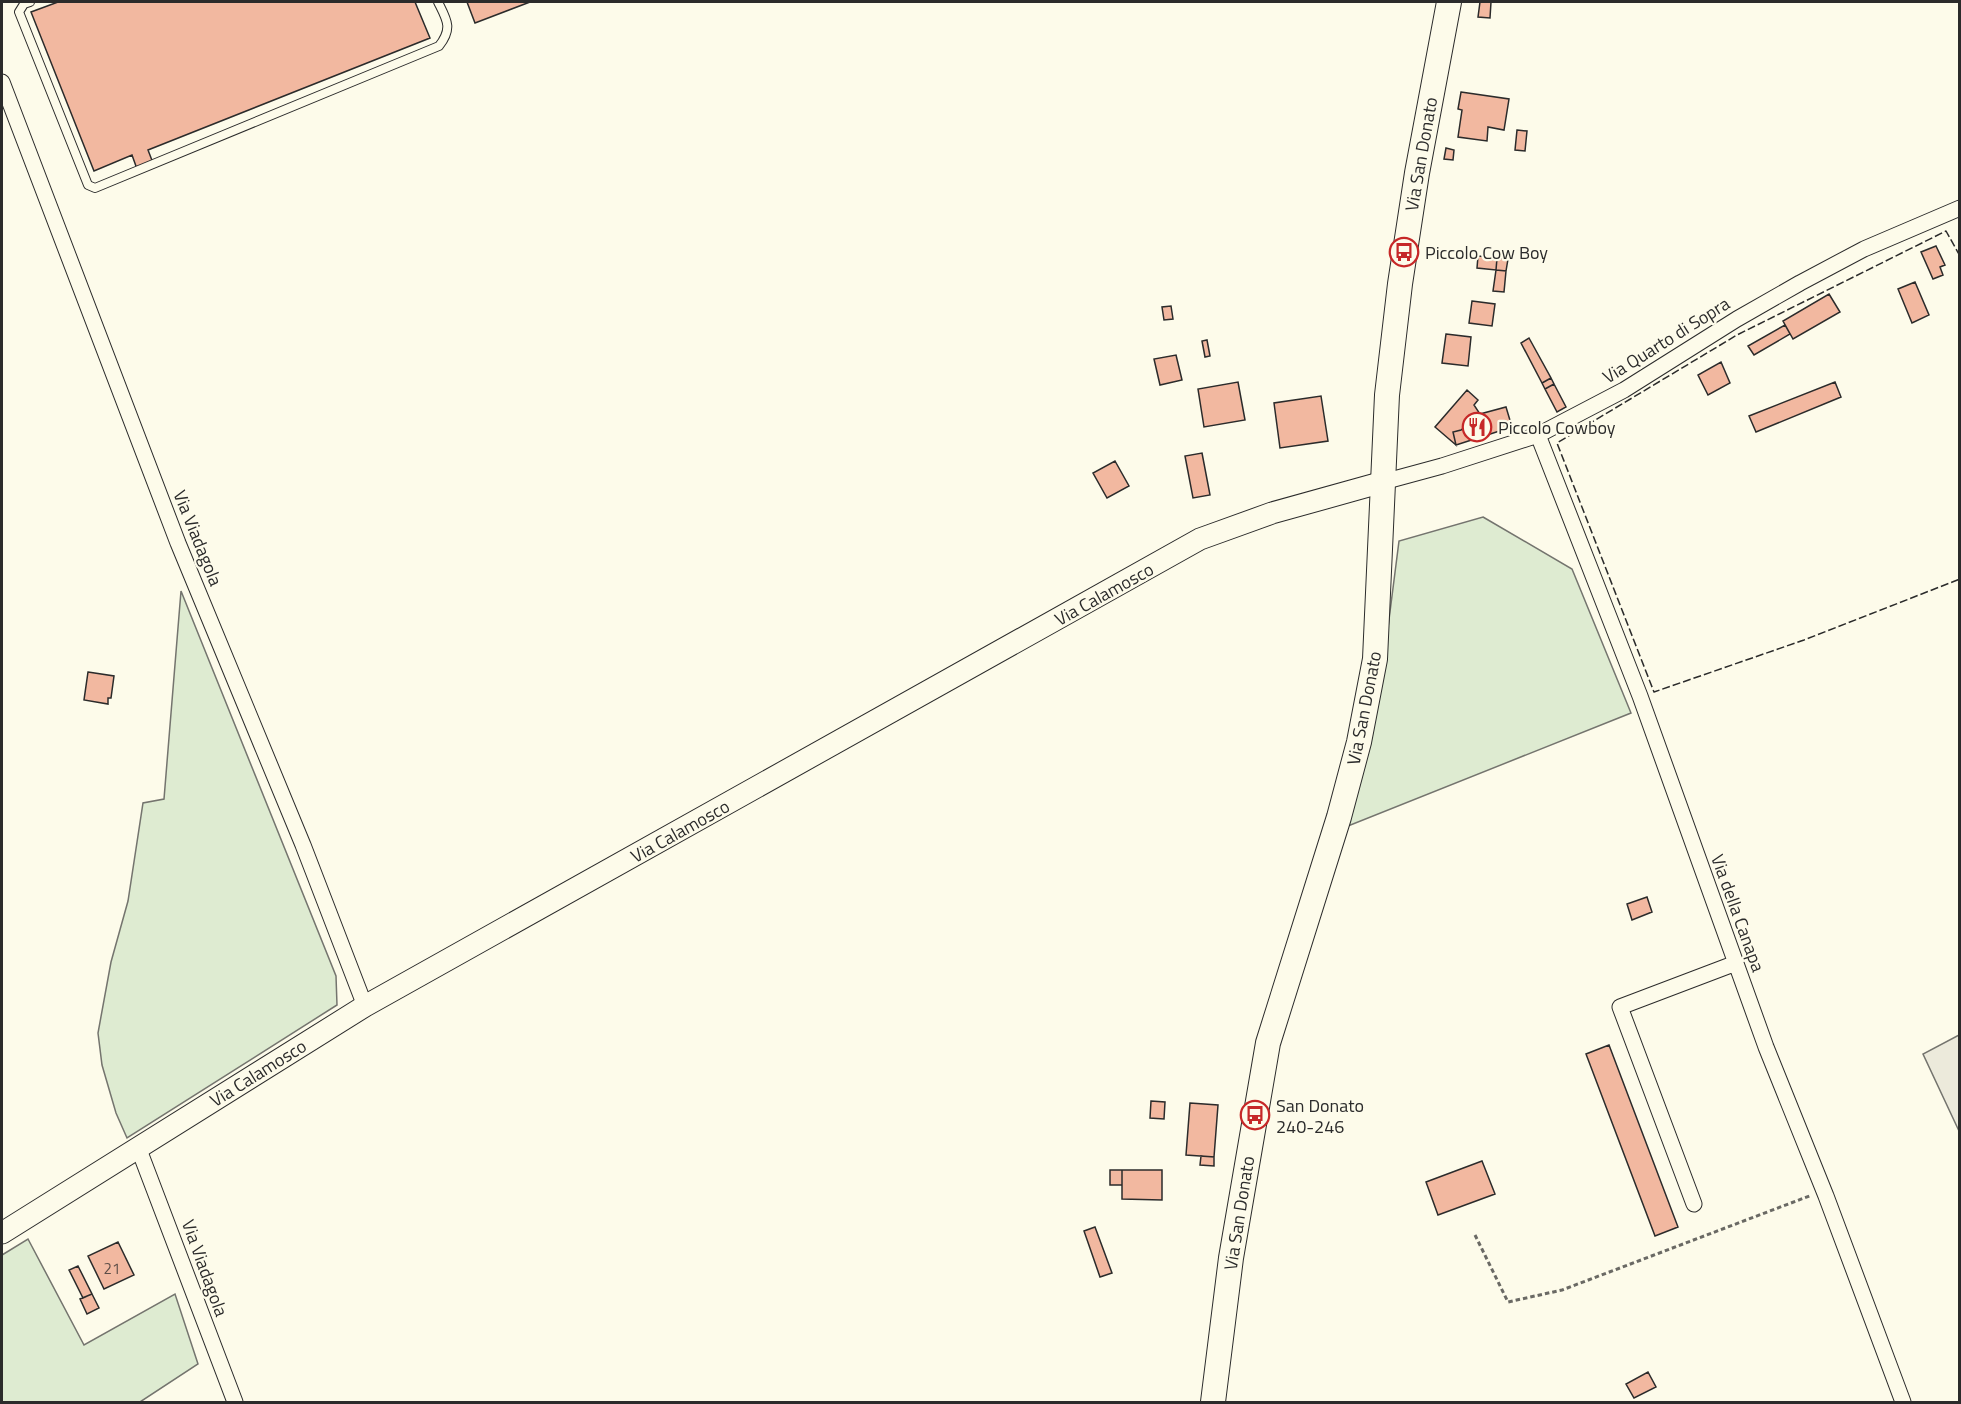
<svg xmlns="http://www.w3.org/2000/svg" width="1961" height="1404" viewBox="0 0 1961 1404" font-family="'Titillium Web',sans-serif">
  <style>
    .green { fill: #deebd1; stroke: #74746e; stroke-width: 1.5 }
    .parking { fill: #eceadb; stroke: #74746e; stroke-width: 1.5 }
    .building { fill: #f2b8a0; stroke: #2b2b2b; stroke-width: 1.5 }
    .lines { fill: none; stroke-linecap: round; stroke-linejoin: round }
    .lane-casing { stroke: #2b2b2b; stroke-width: 10 }
    .street-casing { stroke: #2b2b2b; stroke-width: 17 }
    .secondary-casing { stroke: #2b2b2b; stroke-width: 23 }
    .primary-casing { stroke: #2b2b2b; stroke-width: 26 }
    .path { stroke: #6a6964; stroke-width: 3; stroke-dasharray: 4.5 3; stroke-linecap: butt }
    .lane { stroke: #fdfbea; stroke-width: 8 }
    .street { stroke: #fdfbea; stroke-width: 15 }
    .secondary { stroke: #fdfbea; stroke-width: 21 }
    .primary { stroke: #fdfbea; stroke-width: 24 }
    .fence { stroke: #2b2b2b; stroke-width: 1.5; stroke-dasharray: 8 3; stroke-linecap: butt }
    .labels { text-anchor: middle; dominant-baseline: central; stroke-width: 4.5; stroke-linejoin: round; paint-order: stroke }
    .number-label { font-size: 15px; fill: #5d4e48 }
    .street-label { font-size: 18px; fill: #2b2b2b; stroke: #fdfbea }
    .poi-label { font-size: 18px; fill: #2b2b2b; stroke: #fdfbea; text-anchor: start }
  </style>
  <rect width="100%" height="100%" fill="#fdfbea"/>
  <path class="green" d="M1483,517L1572,569L1631,713L1348,826L1379,698L1399,541Z
    M181,591L336,976L337,1005L127,1138L116,1113L102,1065L98,1033L111,962L128,901L143,803L164,799Z
    M28,1239L84,1345L175,1294L198,1364L140,1402H2V1255Z"/>
  <path class="parking" d="M1959,1035V1131L1923,1054Z"/>
  <path class="building" d="M58,2H415L430,38L148,150L153,163L137,169L132,155L94,171L31,12Z
    M467,2H530L475,23Z
    M1480,2H1491L1490,18L1478,17Z
    M1461,92L1509,99L1504,130L1488,127L1487,141L1458,137L1462,110L1458,109Z
    M1517,130L1527,131L1525,151L1515,150Z
    M1446,148L1454,150L1453,160L1444,159Z
    M1936,246L1945,265L1940,267L1943,275L1933,279L1921,252Z
    M1478,256L1497,258L1496,270L1477,268Z
    M1497,258L1508,259L1506,271L1496,270Z
    M1496,270L1506,271L1504,292L1493,291Z
    M1915,282L1929,315L1912,323L1898,289Z
    M1829,294L1840,312L1793,339L1783,321Z
    M1472,301L1495,304L1492,326L1469,323Z
    M1171,306L1173,319L1164,320L1162,307Z
    M1785,325L1790,334L1754,355L1748,346Z
    M1446,334L1471,337L1468,366L1442,363Z
    M1529,338L1551,378L1542,383L1521,343Z
    M1207,340L1210,356L1205,357L1202,341Z
    M1176,355L1182,380L1160,385L1154,359Z
    M1721,362L1730,383L1708,395L1698,375Z
    M1551,378L1554,384L1545,389L1542,383Z
    M1238,382L1245,420L1204,427L1198,389Z
    M1835,382L1841,397L1756,432L1749,416Z
    M1554,384L1566,407L1557,412L1545,389Z
    M1467,390L1478,400L1474,405L1480,414L1461,430L1453,432L1456,445L1435,427Z
    M1321,396L1328,441L1280,448L1274,403Z
    M1506,407L1512,427L1456,445L1453,432L1461,430L1480,414Z
    M1202,453L1210,495L1193,498L1185,456Z
    M1115,461L1129,486L1107,498L1093,473Z
    M88,672L114,676L111,698H108V704L84,700Z
    M1647,897L1652,912L1632,920L1627,904Z
    M1609,1045L1678,1227L1655,1236L1586,1054Z
    M1151,1101L1165,1102L1164,1119L1150,1118Z
    M1190,1103L1218,1105L1214,1157L1186,1155Z
    M1201,1156L1214,1157V1166L1200,1165Z
    M1482,1161L1495,1194L1438,1215L1426,1182Z
    M1110,1170H1122V1185H1110Z
    M1122,1170H1162V1200L1122,1199Z
    M1095,1227L1112,1273L1100,1277L1084,1231Z
    M118,1242L134,1275L104,1289L88,1256Z
    M78,1266L92,1294L83,1298L69,1270Z
    M92,1294L99,1308L87,1314L80,1299Z
    M1648,1372L1656,1387L1634,1398L1626,1384Z"/>
  <g class="lines">
    <g class="lane-casing">
      <path id="lane" d="M30,2L24,4L19,12L88,185L95,188L439,46C453,28 447,20 438,2"/>
    </g>
    <g class="street-casing">
      <path id="street" d="M2,82L178,543L303,845L365,1006
        M1538,435L1640,696L1766,1047L1826,1196L1903,1402
        M1383,482L1442,466L1538,435L1624,390L1737,319L1800,283L1864,249L1960,208
        M138,1147L235,1402
        M1694,1204L1620,1007L1736,963"/>
    </g>
    <g class="secondary-casing">
      <path id="secondary" d="M2,1233L365,1006L1200,539L1272,513L1383,482"/>
    </g>
    <g class="primary-casing">
      <path id="primary" d="M1213,1402L1231,1258L1268,1043L1339,817L1359,742L1375,659L1387,395L1400,284L1417,173L1449,2"/>
    </g>
    <path class="path" d="M1475,1235L1508,1302L1562,1290L1812,1195"/>
    <use href="#lane" class="lane"/>
    <use href="#street" class="street"/>
    <use href="#secondary" class="secondary"/>
    <use href="#primary" class="primary"/>
    <path class="fence" d="M1960,256L1946,231L1737,335L1557,443L1654,692L1804,640L1960,579"/>
  </g>
  <defs>
    <g id="bus-ring" transform="scale(1.5)"><circle r="9.5" fill="#fdfbea" stroke="#c62828" stroke-width="1.5"/><path d="M-5-6H5V4H4V6H2V4H-2V6H-4V4H-5ZM-3.5-4V0h7V-4ZM-3.5 1.2v1.5H-2V1.2ZM2 1.2v1.5H3.5V1.2Z" fill="#c62828"/></g>
    <g id="restaurant-ring" transform="scale(1.5)"><circle r="9.5" fill="#fdfbea" stroke="#c62828" stroke-width="1.5"/><path d="M-5-6h1v4h1v-4h1v4h1v-4h1v5L-1.5 .5V6h-2V.5L-5-1ZM5-6V6H3V1.5H1.5Q1.5-4 5-6Z" fill="#c62828"/></g>
  </defs>
  <g fill-rule="evenodd">
    <use href="#bus-ring" x="1404" y="252"/>
    <use href="#restaurant-ring" x="1477" y="427"/>
    <use href="#bus-ring" x="1255" y="1115"/>
  </g>
  <g class="labels">
    <g class="number-label">
      <text x="112" y="1268">21</text>
    </g>
    <g class="street-label">
      <text transform="translate(1421 154) rotate(-80)">Via San Donato</text>
      <text transform="translate(1666 340) rotate(-32)">Via Quarto di Sopra</text>
      <text transform="translate(198 538) rotate(68)">Via Viadagola</text>
      <text transform="translate(1104 594) rotate(-29)">Via Calamosco</text>
      <text transform="translate(1364 708) rotate(-79)">Via San Donato</text>
      <text transform="translate(680 831) rotate(-29)">Via Calamosco</text>
      <text transform="translate(1738 913) rotate(70)">Via della Canapa</text>
      <text transform="translate(258 1073) rotate(-32)">Via Calamosco</text>
      <text transform="translate(1239 1213) rotate(-81)">Via San Donato</text>
      <text transform="translate(205 1268) rotate(70)">Via Viadagola</text>
    </g>
    <g class="poi-label">
      <text x="1425" y="252">Piccolo Cow Boy</text>
      <text x="1498" y="427">Piccolo Cowboy</text>
      <text x="1276" y="1105">San Donato<tspan x="1276" dy="21">240-246</tspan></text>
    </g>
  </g>
  <rect width="1961" height="1404" fill="none" stroke="#2b2b2b" stroke-width="6"/>
</svg>
